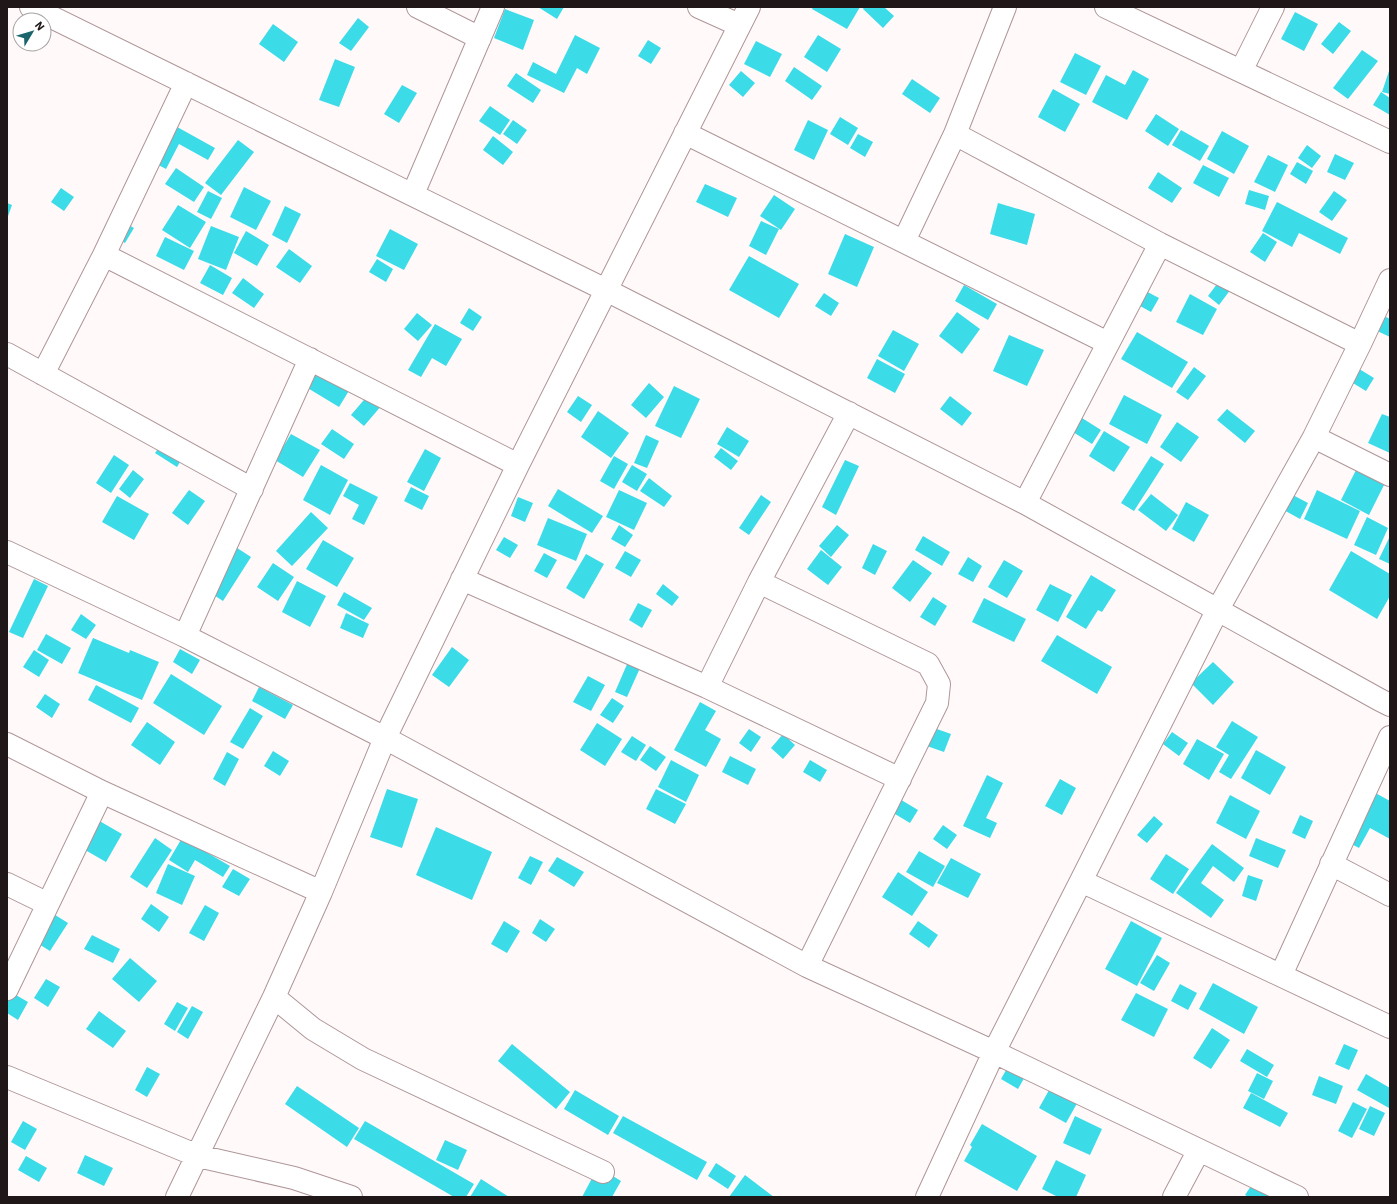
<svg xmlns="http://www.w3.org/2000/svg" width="1397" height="1204" viewBox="0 0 1397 1204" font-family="'IBM Plex Sans',sans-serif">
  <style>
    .building { fill: #3bdbe8 }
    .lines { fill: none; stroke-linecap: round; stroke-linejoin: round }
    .minor-casing { stroke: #ae9698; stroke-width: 24 }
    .minor { stroke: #fff; stroke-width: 22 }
  </style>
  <rect width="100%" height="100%" fill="#fff9fa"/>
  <path class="building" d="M538,7H564L557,19Z
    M813,7H860L847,29L812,9Z
    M864,7H884L894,16L883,28L863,9Z
    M505,9L534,20L523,50L494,38Z
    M1295,12L1318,24L1304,51L1281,39Z
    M358,18L369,27L351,51L339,43Z
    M1339,22L1351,31L1333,54L1321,44Z
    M273,24L298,42L284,62L259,44Z
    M575,35L600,48L587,74L577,68L564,93L527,75L533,62L556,74Z
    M818,35L841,49L827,72L804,57Z
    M648,40L661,48L651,64L638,56Z
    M756,41L782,54L770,77L744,64Z
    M1362,50L1378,61L1348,99L1333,88Z
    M1075,53L1101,66L1086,95L1060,82Z
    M335,59L355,67L339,107L319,100Z
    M794,67L822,86L812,100L785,81Z
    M1390,68V94L1382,92Z
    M1133,70L1149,79L1127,120L1092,102L1106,75L1125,85Z
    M741,71L755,83L743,97L729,85Z
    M516,73L541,90L533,103L507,86Z
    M912,79L940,98L930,113L902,94Z
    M402,85L417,93L399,123L384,114Z
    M1053,89L1080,104L1065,132L1038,117Z
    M1381,92L1390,98V115L1373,105Z
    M490,106L510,120L500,135L479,121Z
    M1156,114L1179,129L1168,146L1145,131Z
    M840,117L858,128L848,145L830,134Z
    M513,120L527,130L517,144L503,134Z
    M808,120L828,130L814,160L794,150Z
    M170,123L215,148L208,160L179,144L166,169L149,160Z
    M1181,130L1209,146L1200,161L1172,145Z
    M1222,131L1249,146L1234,174L1207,159Z
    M858,134L873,142L865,157L850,148Z
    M493,136L513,152L503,165L483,150Z
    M238,140L254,152L221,195L205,183Z
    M1307,145L1321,156L1312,168L1298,158Z
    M1335,154L1354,163L1345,180L1327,172Z
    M1268,155L1288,165L1275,192L1254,182Z
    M1297,162L1313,171L1306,184L1290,174Z
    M1203,165L1229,178L1219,197L1193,183Z
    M176,168L204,187L194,202L165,184Z
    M1158,172L1182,188L1172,203L1148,188Z
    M705,184L737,198L728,217L696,202Z
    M244,187L271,201L256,230L230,217Z
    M61,188L74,197L64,211L51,202Z
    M1249,190L1269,196L1265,210L1245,204Z
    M208,191L222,198L211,219L197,212Z
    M1334,191L1347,200L1332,221L1319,212Z
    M774,195L795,209L781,230L760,216Z
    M1277,202L1348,238L1340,254L1299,233L1292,247L1262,231Z
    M7,203L12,205L7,219Z
    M998,203L1035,214L1027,245L990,234Z
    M178,205L206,222L190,248L162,230Z
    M285,206L301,214L287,243L272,235Z
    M119,219L134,228L125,243L109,234Z
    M761,221L779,229L766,255L749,246Z
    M211,226L239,237L226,270L198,259Z
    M390,229L418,244L404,270L376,256Z
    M246,231L269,245L257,266L234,253Z
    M1263,233L1277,242L1265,262L1250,252Z
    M845,234L874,247L857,287L828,274Z
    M165,237L194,251L184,270L156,256Z
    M289,249L312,266L300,283L276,267Z
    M749,256L799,284L779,318L729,290Z
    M377,259L393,269L386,282L369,272Z
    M210,265L232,278L223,295L200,283Z
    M243,278L264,294L254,308L232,293Z
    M1220,280L1231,289L1219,305L1208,296Z
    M964,285L997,304L988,320L955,301Z
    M1138,287L1159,298L1151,312L1131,301Z
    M824,293L839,303L831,316L815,306Z
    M1190,294L1217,309L1203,335L1176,322Z
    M469,308L482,317L473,331L460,323Z
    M957,312L980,329L962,354L939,336Z
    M417,313L432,325L418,341L404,329Z
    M1380,314L1390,319V337L1373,329Z
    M435,324L462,339L446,366L432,358L421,377L408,370Z
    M893,330L919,344L904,371L878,356Z
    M1137,332L1188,362L1172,388L1121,359Z
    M1009,335L1044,350L1027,386L993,371Z
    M877,359L905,374L895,393L867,378Z
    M1194,367L1206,376L1188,400L1176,392Z
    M1356,367L1374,378L1366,391L1348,380Z
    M317,369L350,389L339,407L306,387Z
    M649,383L664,397L646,418L631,405Z
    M674,386L700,399L681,438L655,426Z
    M369,394L382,405L364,426L351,415Z
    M1124,395L1162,415L1147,444L1109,424Z
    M578,396L592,405L581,422L567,412Z
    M950,396L972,413L962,426L940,409Z
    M1227,409L1255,431L1245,443L1217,420Z
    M598,411L629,433L611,458L581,437Z
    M1382,414L1390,417V453L1368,443Z
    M1082,418L1101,430L1092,444L1073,432Z
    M1177,422L1199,437L1181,462L1160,447Z
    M727,427L749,441L739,457L717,444Z
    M332,429L354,444L344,459L321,444Z
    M1104,431L1130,447L1114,472L1089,456Z
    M291,434L320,450L303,477L275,460Z
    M646,435L659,441L647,468L634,463Z
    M165,439L186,452L177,467L155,453Z
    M721,448L738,461L731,470L714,457Z
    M425,449L441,458L424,491L407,482Z
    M114,455L129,465L111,493L96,483Z
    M614,456L628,464L614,489L600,481Z
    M1151,456L1164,464L1134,511L1121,503Z
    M845,460L859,466L836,515L822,507Z
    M321,465L348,480L330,515L303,500Z
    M632,465L647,474L637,491L622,482Z
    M133,470L144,479L130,498L119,489Z
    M1356,470L1384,485L1369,515L1341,500Z
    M649,478L672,496L664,507L640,491Z
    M350,483L378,497L364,525L352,519L359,505L343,496Z
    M411,487L429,496L422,510L404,501Z
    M558,489L603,516L592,533L548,506Z
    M189,490L205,501L188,525L172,513Z
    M619,490L647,503L634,530L606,517Z
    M1317,490L1360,511L1347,539L1304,519Z
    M1151,494L1178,515L1166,531L1138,510Z
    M1291,494L1308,503L1300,519L1282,509Z
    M761,495L771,502L749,535L739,528Z
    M117,496L149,514L134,540L102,522Z
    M518,497L533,503L525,522L511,516Z
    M1186,502L1209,515L1194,542L1172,529Z
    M311,512L328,528L292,566L276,551Z
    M1367,517L1388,528L1376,555L1354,545Z
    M548,518L587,534L576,561L537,545Z
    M619,525L633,535L625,547L611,539Z
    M837,525L849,535L831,557L819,546Z
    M923,536L950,552L942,566L915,550Z
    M1390,536V564L1379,559Z
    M504,537L518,545L510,558L496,550Z
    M323,540L354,558L337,587L306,569Z
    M231,544L251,557L223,601L203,588Z
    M873,544L887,551L875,575L862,568Z
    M821,550L842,567L828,585L807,569Z
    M625,551L641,560L631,577L615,568Z
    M1351,551L1390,574V596L1377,619L1329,590Z
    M544,553L557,560L547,578L534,571Z
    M586,554L604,564L584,599L566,588Z
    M968,557L982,566L973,582L958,574Z
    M913,560L932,573L910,602L892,588Z
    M1004,560L1023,571L1007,598L988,587Z
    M273,563L294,577L278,601L257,587Z
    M1091,575L1116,590L1102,612L1098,610L1086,629L1066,617Z
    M34,579L48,586L23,638L9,632Z
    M297,581L326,596L310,627L282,612Z
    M663,584L679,597L672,606L656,594Z
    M1050,584L1072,595L1058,622L1036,610Z
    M344,592L372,608L364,620L337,605Z
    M933,597L947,606L935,626L920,617Z
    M984,598L1026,619L1014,642L972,622Z
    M638,603L652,610L642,628L629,620Z
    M346,613L369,624L363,638L340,628Z
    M81,614L96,625L86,639L71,630Z
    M46,634L71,648L62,664L37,650Z
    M1057,635L1112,667L1097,694L1041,661Z
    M93,638L129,653L130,650L159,662L142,700L78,673Z
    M452,647L469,660L449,687L432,675Z
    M180,649L200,660L192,674L173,662Z
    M34,650L49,660L39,677L23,667Z
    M628,662L640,668L627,697L615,692Z
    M1213,662L1234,682L1213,705L1191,683Z
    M171,674L222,706L204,735L153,703Z
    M588,676L605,685L591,711L573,702Z
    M96,685L139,708L131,723L88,700Z
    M259,687L293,705L285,719L252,701Z
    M45,694L60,704L52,718L36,707Z
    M612,698L624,706L613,723L600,715Z
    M700,702L716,711L705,730L721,739L706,767L674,750Z
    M250,708L263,716L243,749L230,742Z
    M1232,721L1258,737L1231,779L1219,772L1229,755L1216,747Z
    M147,722L175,742L160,765L131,745Z
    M597,723L622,739L605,766L580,750Z
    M934,728L951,734L944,752L927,746Z
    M749,729L761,737L751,752L739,743Z
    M1172,732L1188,743L1179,756L1163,744Z
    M783,734L795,745L783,759L771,748Z
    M632,736L646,745L636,761L621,752Z
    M1197,739L1224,754L1209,780L1183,764Z
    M650,746L666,757L656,771L640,760Z
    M1256,750L1286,767L1270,795L1241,778Z
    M273,751L289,761L280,776L264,766Z
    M227,752L239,759L225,786L213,779Z
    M730,756L756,769L748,785L722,772Z
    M671,760L699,775L686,802L658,787Z
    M810,760L827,770L820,782L803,772Z
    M987,775L1003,783L986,818L997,823L990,838L963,826Z
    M1060,779L1076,788L1062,815L1045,806Z
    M387,789L418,799L402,848L370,837Z
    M656,789L686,804L675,824L646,809Z
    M1370,790L1390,801V839L1370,828L1359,848L1344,840Z
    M888,792L918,810L910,823L880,805Z
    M1230,795L1260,811L1246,839L1216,823Z
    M1300,815L1313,821L1305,839L1292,833Z
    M1154,816L1163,824L1147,843L1137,835Z
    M96,819L122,834L106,862L80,847Z
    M943,825L957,835L947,849L933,839Z
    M436,827L492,852L472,900L416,875Z
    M155,838L172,850L147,888L130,877Z
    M182,838L230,866L223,877L195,860L188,872L169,860Z
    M1256,838L1286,850L1278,868L1249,856Z
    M1212,844L1244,868L1234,882L1213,866L1201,883L1224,900L1211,918L1176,893Z
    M919,851L945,866L933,887L906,872Z
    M1166,854L1189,869L1173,894L1150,879Z
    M530,856L543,862L531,885L518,878Z
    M557,857L584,872L574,887L548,871Z
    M951,858L981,874L968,898L937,883Z
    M168,864L195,876L182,905L156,893Z
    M233,869L250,879L239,896L222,887Z
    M898,872L928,892L912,916L882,897Z
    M1248,875L1263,880L1256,901L1242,896Z
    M151,904L169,917L159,932L141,919Z
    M205,905L219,913L204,941L189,933Z
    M52,913L68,923L50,951L34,941Z
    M540,919L555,929L546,942L532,933Z
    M504,921L520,931L507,953L491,944Z
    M918,921L938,935L929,948L909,934Z
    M1131,921L1162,938L1137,986L1105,969Z
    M92,935L120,949L113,963L84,949Z
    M1157,955L1170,963L1154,991L1140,983Z
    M130,958L157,981L139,1002L112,979Z
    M46,979L60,987L48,1007L34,998Z
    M1213,983L1258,1007L1244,1034L1199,1009Z
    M1180,984L1197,993L1188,1010L1171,1001Z
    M9,991L28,1002L18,1020L7,1013V996Z
    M1136,993L1168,1009L1154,1037L1121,1020Z
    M177,1002L188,1008L175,1031L164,1024Z
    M192,1006L203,1012L188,1039L177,1032Z
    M99,1011L126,1031L113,1048L86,1029Z
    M1212,1028L1230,1040L1211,1069L1193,1058Z
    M512,1044L570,1092L556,1109L498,1061Z
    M1344,1044L1358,1050L1349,1070L1335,1064Z
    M1247,1049L1274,1065L1267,1077L1240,1061Z
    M1010,1063L1027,1073L1018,1089L1001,1079Z
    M147,1067L160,1074L147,1097L135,1090Z
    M1257,1073L1273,1081L1264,1099L1248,1091Z
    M1366,1074L1390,1088V1106L1389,1108L1357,1090Z
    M1319,1076L1343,1086L1336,1104L1312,1095Z
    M1053,1083L1080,1098L1066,1123L1039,1108Z
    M297,1086L359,1128L347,1147L285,1104Z
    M575,1090L619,1116L608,1135L564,1109Z
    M1251,1093L1288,1113L1280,1127L1243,1108Z
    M1353,1102L1367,1109L1352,1138L1338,1131Z
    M1370,1106L1385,1113L1374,1136L1359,1129Z
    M623,1116L707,1162L697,1180L613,1133Z
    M1075,1116L1102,1129L1090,1155L1063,1143Z
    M23,1121L37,1129L25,1150L11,1142Z
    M365,1121L474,1184L466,1197H454L354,1139Z
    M982,1124L1037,1156L1017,1191L964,1161L972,1147L970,1145Z
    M445,1140L467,1150L458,1170L436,1160Z
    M85,1155L113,1168L104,1186L77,1173Z
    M26,1156L47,1168L39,1182L18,1170Z
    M1056,1160L1086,1175L1076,1197H1058L1042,1189Z
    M716,1163L736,1176L728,1189L708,1176Z
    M598,1167L621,1181L612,1197H582Z
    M745,1175L774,1197H729Z
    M1257,1177L1284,1197H1249L1245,1195Z
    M481,1179L509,1197H470Z"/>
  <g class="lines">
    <g class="minor-casing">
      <path id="minor" d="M31,7L606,290L1025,503L1380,700L1390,705
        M418,7L480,38
        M699,7L739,25
        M1106,7L1390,142
        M1241,71L1273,7
        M685,133L1108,343
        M955,134L1160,244L1360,344
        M413,194L493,7
        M904,241L955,134L1005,7
        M104,255L518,465
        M7,354L252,489
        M43,374L104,255L186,83
        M1314,437L1390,475
        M1025,503L1160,244
        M7,552L185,636L385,738L807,966L994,1052L1297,1197
        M462,579L707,687L900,779
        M759,582L928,664L939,684L937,703L807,966
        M185,636L310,359
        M707,687L759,582L849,413
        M7,744L102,792L321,892
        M1331,864L1390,895
        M1081,881L1390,1027
        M7,884L48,904
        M1281,975L1390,737
        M7,989L102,792
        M274,997L313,1029L363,1059L603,1172
        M7,1077L198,1156L294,1178L351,1197
        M177,1197L274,997L321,892L385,738L518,465L749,7
        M927,1197L994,1052L1081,881L1217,611L1314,437L1360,344L1390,280
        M1174,1197L1199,1150"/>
    </g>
    <use href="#minor" class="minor"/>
  </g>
  <rect width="1397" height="1204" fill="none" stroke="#1f1718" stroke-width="16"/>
  <g transform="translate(32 32) rotate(52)"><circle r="19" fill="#ffffff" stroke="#a5a2a3"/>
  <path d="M0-3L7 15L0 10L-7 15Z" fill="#18656c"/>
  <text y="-6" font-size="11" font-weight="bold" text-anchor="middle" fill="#1f1718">N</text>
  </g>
</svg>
